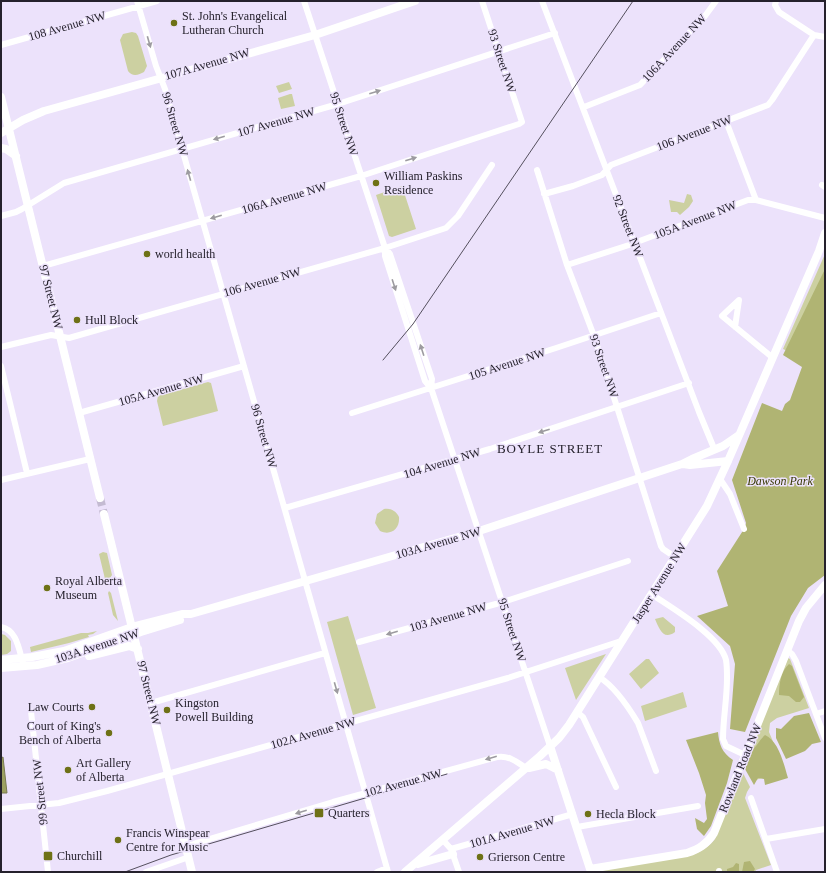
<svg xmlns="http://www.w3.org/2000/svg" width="826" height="873" viewBox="0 0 826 873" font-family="Georgia,serif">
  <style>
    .green { fill: #ccd0a1 }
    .forest { fill: #b0b473 }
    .water { fill: #9da161; stroke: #797b51 }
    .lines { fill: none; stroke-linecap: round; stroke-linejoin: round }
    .major-tunnel { stroke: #c4bbd2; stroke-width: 8; stroke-dasharray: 8 4; stroke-linecap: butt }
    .minor { stroke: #fff; stroke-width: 6 }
    .major { stroke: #fff; stroke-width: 8 }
    .tram { stroke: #544f5d; stroke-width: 1 }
    .oneway { fill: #9d9ba0 }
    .poi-dot { fill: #6e7116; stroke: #ece2fb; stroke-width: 1.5 }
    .labels { text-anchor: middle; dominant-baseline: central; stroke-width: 3; stroke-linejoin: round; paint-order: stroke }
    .poi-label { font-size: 12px; fill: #25212c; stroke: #ece2fb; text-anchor: start }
    .street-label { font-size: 12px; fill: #25212c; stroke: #ece2fb }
    .park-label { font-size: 12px; font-style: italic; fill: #383904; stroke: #ece2fb }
    .neighbourhood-label { font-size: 13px; letter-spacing: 1px; fill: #25212c; stroke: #ece2fb }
  </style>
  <rect width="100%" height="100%" fill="#ece2fb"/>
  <path class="green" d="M132,32L136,33L138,36L147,66L144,72C139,75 132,77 128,71L120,40L123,34Z
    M289,82L292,89L279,93L276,86Z
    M290,94H292L295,106L281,109L278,98Z
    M402,186L416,229L392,237L389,236L376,195Z
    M687,194L691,195L693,201L689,207L680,215L677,212H671L669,200L684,203Z
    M825,254V289L797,355L783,349Z
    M208,382L211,383L218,411L163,426L157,401L158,396Z
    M384,509C391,508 396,511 399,517C400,529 391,536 380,531L375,523L377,514Z
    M103,552L107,553L112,575L110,578L105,579L99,554Z
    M109,591L111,593L118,621L113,615L108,593Z
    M348,616L376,708L353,715L327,622Z
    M663,617L675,627V632C663,641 659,628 655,619Z
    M97,631L93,634L88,635L89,637L69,643L31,652L30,647L81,633H88Z
    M1,634L5,635L11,641V651L7,654L1,655Z
    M606,654L576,700L565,668Z
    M788,658L790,659L809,708L777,718L770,723L769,732L785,770L753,781L745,763Z
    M646,659H649L659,673L641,689L629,674Z
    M683,692L687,707L645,721L641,706Z
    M742,771L750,787L747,792L745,798L771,865L756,870L755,872H666V871L656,872H601L604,869L692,855C702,851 709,847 715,839Z"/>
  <path class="forest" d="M825,269V575L808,588L791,616L745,732L730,729L735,664L730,646L697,616L728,606L717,571L744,529L746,523L732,480L762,403L782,411L785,404L790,400L802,367L783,355Z
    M789,664L792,666L804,697L800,702H796L789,696L779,695C779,684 781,671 789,664Z
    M809,713L821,742L812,744L805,751L786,759L776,738V728L781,729L794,716Z
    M718,732C719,744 722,753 733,760L727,783L711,826L704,836L697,829L695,818L704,823L707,819L705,803L706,795L699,773L686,740Z
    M765,735C779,741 784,765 788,778L765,785L764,779L758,778L754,785L745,769L752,749C757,747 759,740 765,735Z
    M750,861L755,869L753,872H742L744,862Z
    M736,863L739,864V872H727V869L733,867Z"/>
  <path class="water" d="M3,757L7,793H1V758Z"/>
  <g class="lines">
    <path class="major-tunnel" d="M100,498L104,514"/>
    <path class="minor" d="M137,1L156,66L165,89L388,872
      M304,1L385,248V256L425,381L431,388L550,746
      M542,1L699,412L713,446L715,449
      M776,1L775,5L779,12L814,35L825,37
      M1,45L157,1
      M584,107L640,85L705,16L716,1
      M726,121L756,200
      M537,170L567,265L594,336L617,407L661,546L663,549L675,557
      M822,185L825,187
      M544,194L573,186L602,175L611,165L768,105L772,100L814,35
      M1,216L16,212L22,209L64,183L338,104L555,33
      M385,248L390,254L432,379L431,388
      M567,265L629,245L748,200H756L825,218
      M43,266L361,176L519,124L522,122L482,1
      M735,327L739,300L722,316L773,358
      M1,347L51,335L69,338L385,248L446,228L458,216L492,165
      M1,366L27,473
      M79,413L244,366
      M352,413L556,348L661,313
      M720,479L730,494L744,529
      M1,480L90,459
      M285,508L490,449L689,383
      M651,594C672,608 720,636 726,660C727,666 727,672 727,678C727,699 723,719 723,739L726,746L745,755
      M1,627C18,630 19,652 24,666
      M359,642L503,602L628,561
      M787,650L792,654L796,661L825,738
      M599,677C614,686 629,708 638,723L656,771
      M151,703L325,653
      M31,711L48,872
      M577,712L583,717L616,787
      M816,714L825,711
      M751,798L777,872
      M1,809L59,803L107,791L508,678L621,641
      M577,827L698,806
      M766,839L825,829
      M443,840L451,849L459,872
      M186,846L333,802L497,757C509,755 517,762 526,768
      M451,849L573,814
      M146,872L189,857
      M377,872L387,868
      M719,872V871"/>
    <path class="major" d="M1,97L100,498
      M1,133L23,120L44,111L315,35L415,1
      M1,148L6,149L16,156
      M683,464L690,465L728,461
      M104,514L192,872
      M89,656L129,646L138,649
      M1,660L32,657L64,651L132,627L183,614H191L479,531L682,464L692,459L723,446L739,435
      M1,668L37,665L68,658L141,632L180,620
      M550,746L590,869L687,853C699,849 707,844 714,833L799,621L806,608L825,585
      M529,768L546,764L558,770
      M418,864L453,854
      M405,872L540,756L559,738L569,725L707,506L728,461L819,251L825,233"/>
    <path class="tram" d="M383,360L413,324L633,1
      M125,872L171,855L447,774"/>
  </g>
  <defs><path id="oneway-solid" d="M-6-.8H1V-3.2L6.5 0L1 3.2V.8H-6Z"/></defs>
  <g class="oneway">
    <use href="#oneway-solid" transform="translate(149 42) rotate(74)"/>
    <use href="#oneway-solid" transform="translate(375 92) rotate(-18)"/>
    <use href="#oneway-solid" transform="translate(219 138) rotate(164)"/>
    <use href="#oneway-solid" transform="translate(411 159) rotate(-18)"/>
    <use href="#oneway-solid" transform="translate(189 175) rotate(-106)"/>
    <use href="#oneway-solid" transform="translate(216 217) rotate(164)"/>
    <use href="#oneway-solid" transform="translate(394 285) rotate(72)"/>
    <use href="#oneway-solid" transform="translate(422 350) rotate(-108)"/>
    <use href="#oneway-solid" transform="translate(544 431) rotate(162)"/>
    <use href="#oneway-solid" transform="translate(392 633) rotate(164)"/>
    <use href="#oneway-solid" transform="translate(336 688) rotate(74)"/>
    <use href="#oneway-solid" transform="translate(491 758) rotate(164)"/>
    <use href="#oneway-solid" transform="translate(301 812) rotate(163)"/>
  </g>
  <g class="poi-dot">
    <circle cx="174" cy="23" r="4"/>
    <circle cx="376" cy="183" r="4"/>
    <circle cx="147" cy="254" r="4"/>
    <circle cx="77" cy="320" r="4"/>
    <circle cx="47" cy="588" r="4"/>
    <circle cx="92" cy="707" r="4"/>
    <circle cx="167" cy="710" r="4"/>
    <circle cx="109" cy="733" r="4"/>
    <circle cx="68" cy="770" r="4"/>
    <rect x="314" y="808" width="10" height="10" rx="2"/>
    <circle cx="588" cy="814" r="4"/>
    <circle cx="118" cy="840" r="4"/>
    <rect x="43" y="851" width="10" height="10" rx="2"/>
    <circle cx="480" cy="857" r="4"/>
  </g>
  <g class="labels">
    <g class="poi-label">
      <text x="182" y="16">St. John's Evangelical<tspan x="182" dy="14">Lutheran Church</tspan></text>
      <text x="384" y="176">William Paskins<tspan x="384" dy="14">Residence</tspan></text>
      <text x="155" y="254">world health</text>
      <text x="85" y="320">Hull Block</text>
      <text x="55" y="581">Royal Alberta<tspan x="55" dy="14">Museum</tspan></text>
      <text x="175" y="703">Kingston<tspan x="175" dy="14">Powell Building</tspan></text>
      <text x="84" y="707" text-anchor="end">Law Courts</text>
      <text x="101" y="726" text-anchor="end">Court of King's<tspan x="101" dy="14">Bench of Alberta</tspan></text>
      <text x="76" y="763">Art Gallery<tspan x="76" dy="14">of Alberta</tspan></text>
      <text x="328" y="813">Quarters</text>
      <text x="596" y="814">Hecla Block</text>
      <text x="126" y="833">Francis Winspear<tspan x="126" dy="14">Centre for Music</tspan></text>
      <text x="57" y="856">Churchill</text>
      <text x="488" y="857">Grierson Centre</text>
    </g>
    <g class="street-label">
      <text transform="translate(67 26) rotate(-16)">108 Avenue NW</text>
      <text transform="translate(674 48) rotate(-47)">106A Avenue NW</text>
      <text transform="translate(502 61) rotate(72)">93 Street NW</text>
      <text transform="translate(207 64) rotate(-16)">107A Avenue NW</text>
      <text transform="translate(276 122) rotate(-16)">107 Avenue NW</text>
      <text transform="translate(175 124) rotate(74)">96 Street NW</text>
      <text transform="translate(344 124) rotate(72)">95 Street NW</text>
      <text transform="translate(694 133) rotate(-21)">106 Avenue NW</text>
      <text transform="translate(284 198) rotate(-16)">106A Avenue NW</text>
      <text transform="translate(695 220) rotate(-21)">105A Avenue NW</text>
      <text transform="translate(628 226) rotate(69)">92 Street NW</text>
      <text transform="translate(262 282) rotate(-16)">106 Avenue NW</text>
      <text transform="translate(51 297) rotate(76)">97 Street NW</text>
      <text transform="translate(507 364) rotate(-18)">105 Avenue NW</text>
      <text transform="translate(604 366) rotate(71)">93 Street NW</text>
      <text transform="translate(161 390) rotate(-16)">105A Avenue NW</text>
      <text transform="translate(264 436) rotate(74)">96 Street NW</text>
      <text transform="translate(442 463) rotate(-17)">104 Avenue NW</text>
      <text transform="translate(438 543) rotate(-16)">103A Avenue NW</text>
      <text transform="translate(659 583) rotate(-58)">Jasper Avenue NW</text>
      <text transform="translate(448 617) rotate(-16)">103 Avenue NW</text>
      <text transform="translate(512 630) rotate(72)">95 Street NW</text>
      <text transform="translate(97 646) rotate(-18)">103A Avenue NW</text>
      <text transform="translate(149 693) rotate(76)">97 Street NW</text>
      <text transform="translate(313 733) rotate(-16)">102A Avenue NW</text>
      <text transform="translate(740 768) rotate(-68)">Rowland Road NW</text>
      <text transform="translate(403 783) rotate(-15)">102 Avenue NW</text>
      <text transform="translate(40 792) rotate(-96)">99 Street NW</text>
      <text transform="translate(512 832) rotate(-16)">101A Avenue NW</text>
    </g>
    <g class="park-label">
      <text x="780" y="481">Dawson Park</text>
    </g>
    <g class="neighbourhood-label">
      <text x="550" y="448">BOYLE STREET</text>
    </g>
  </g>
  <rect width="826" height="873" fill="none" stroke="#25212c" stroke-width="4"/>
</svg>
